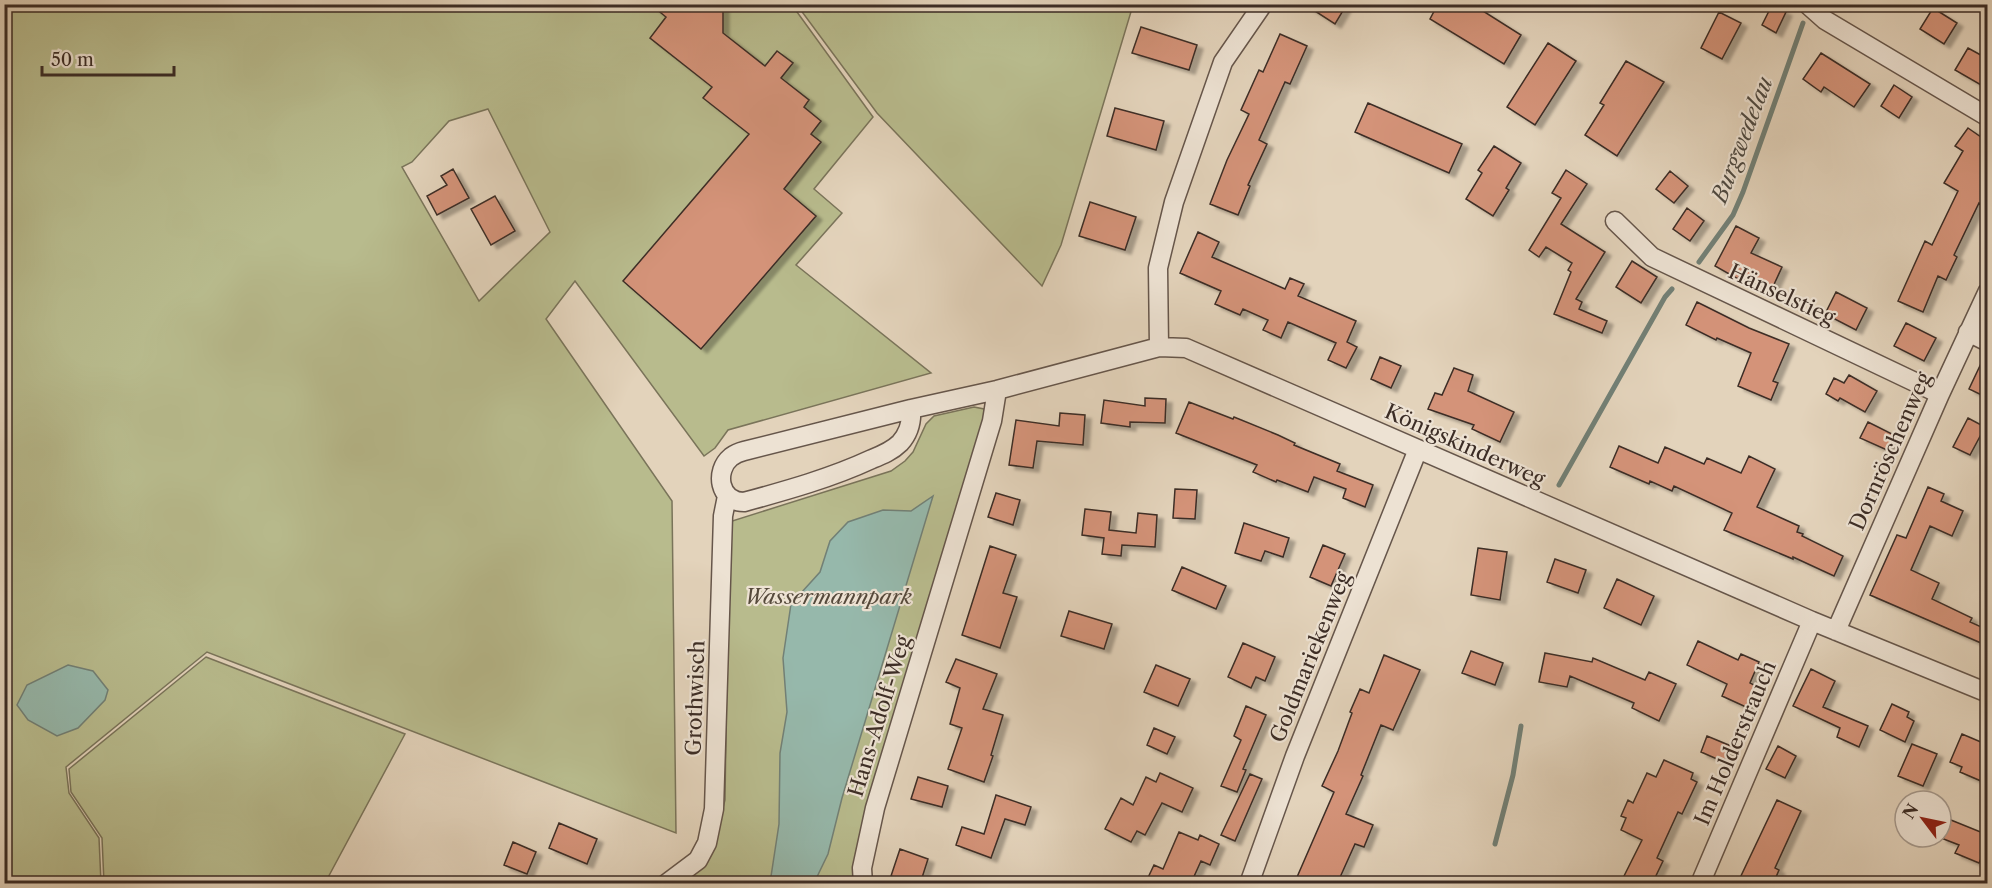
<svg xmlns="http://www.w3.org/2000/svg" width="1992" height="888" viewBox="0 0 1992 888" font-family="'Libre Caslon Text',serif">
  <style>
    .green { fill: #b8bb8d; stroke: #7a745a; stroke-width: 1.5; fill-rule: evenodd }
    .water { fill: #96b8ab; stroke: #728076; stroke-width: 1.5 }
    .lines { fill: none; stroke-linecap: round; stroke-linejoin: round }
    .stream { stroke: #728076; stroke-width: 5 }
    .building { fill: #d49379; stroke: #3c2d26; stroke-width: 1.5; filter: url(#shadow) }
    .minor-casing { stroke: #66564b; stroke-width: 21 }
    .minor { stroke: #ede2d3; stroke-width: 18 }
    .labels { text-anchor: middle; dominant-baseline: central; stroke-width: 4.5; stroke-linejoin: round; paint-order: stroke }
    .street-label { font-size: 21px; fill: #3c2d26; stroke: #ede2d3 }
    .park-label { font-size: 21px; font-style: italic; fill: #55493b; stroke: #ede2d3 }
    .water-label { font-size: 22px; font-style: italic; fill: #4e4941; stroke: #ede2d3 }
  </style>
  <defs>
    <filter id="shadow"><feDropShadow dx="6" dy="4" stdDeviation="1.5" flood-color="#0004"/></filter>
  </defs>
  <rect width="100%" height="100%" fill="#e3d3bb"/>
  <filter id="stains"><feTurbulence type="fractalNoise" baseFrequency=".00333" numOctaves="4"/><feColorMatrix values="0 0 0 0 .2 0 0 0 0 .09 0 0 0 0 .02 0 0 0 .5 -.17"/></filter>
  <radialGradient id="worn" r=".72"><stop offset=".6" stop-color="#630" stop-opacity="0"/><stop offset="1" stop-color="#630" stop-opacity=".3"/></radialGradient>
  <path class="green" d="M5,5H792L873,117L814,189L842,213L796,265L931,373L728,430L715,448L704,456L575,281L546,319L672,501L676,833L207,652L66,767L69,793L99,838L101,883L5,884ZM488,109L550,232L479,301L402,167L412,162L449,121Z
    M797,5H1133L1061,245L1042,286L877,113Z
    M974,407L984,409L987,420L858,883L652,884L701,856L716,836L725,800L729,522L891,471L905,461L913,452L926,424L934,416Z
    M206,657L405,734L325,883H104L102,838L71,792L69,769Z"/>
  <path class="water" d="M933,496L842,798L828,854L814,883H770L779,824L780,753L787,712L783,658L791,604L820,572L830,541L848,522L883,510L911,511Z
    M68,665L93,671L108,690L105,700L78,728L57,736L28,720L17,705L27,685Z"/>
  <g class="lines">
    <path class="stream" d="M1699,262L1733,215L1743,192L1803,23
      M1559,485L1665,297L1672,289
      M1495,844L1513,775L1521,726"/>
  </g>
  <path class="building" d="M650,4H723V33L765,66L777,51L793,63L781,78L809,100L804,107L821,121L811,134L821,142L784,189L816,216L701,349L623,281L749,134L703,98L712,87L650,38L666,17Z
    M1304,4H1347L1335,24Z
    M1438,4H1472L1521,35L1504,64L1430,19Z
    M1772,5L1786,12L1776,33L1762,25Z
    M1933,8L1957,23L1944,44L1920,29Z
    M1719,12L1741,23L1722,59L1701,48Z
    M1141,27L1197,45L1189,70L1132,53Z
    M1280,34L1307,46L1290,84L1285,82L1259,140L1267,144L1248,185L1250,186L1238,215L1210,204L1227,160L1249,114L1241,110L1259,70L1263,72Z
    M1548,43L1576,61L1535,125L1507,107Z
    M1968,48L1988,59V89L1955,70Z
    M1821,53L1870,84L1854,107L1824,87L1821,92L1803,79Z
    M1626,61L1664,82L1617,156L1585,135L1604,105L1600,103Z
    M1894,85L1912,97L1899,118L1881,106Z
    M1368,103L1462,144L1449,173L1355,132Z
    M1115,108L1164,121L1156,150L1107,136Z
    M1968,128L1988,142V199L1983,206L1979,203L1954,255L1957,257L1946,280L1938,276L1923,312L1898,301L1925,241L1932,245L1958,191L1944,183L1963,151L1955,146Z
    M1494,146L1521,163L1506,188L1509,190L1493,216L1466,199L1482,173L1478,170Z
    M453,169L469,198L437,215L427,196L447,185L441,176Z
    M1566,170L1587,184L1561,224L1605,252L1576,299L1582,302L1579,309L1607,321L1602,333L1554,314L1571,272L1568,270L1572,263L1546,247L1539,257L1529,250L1561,198L1552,193Z
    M1670,171L1688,186L1674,203L1656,189Z
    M495,196L515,231L491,245L471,209Z
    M1090,202L1136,217L1125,250L1079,236Z
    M1687,208L1704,221L1690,241L1673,229Z
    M1736,226L1759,238L1751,253L1782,267L1771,291L1739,277L1738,279L1715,266Z
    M1198,232L1219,242L1212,257L1285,289L1290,278L1304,284L1298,296L1356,321L1347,342L1357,347L1346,368L1328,360L1336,343L1288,322L1281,338L1263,330L1268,320L1243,309L1240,315L1215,304L1221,291L1180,273Z
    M1632,261L1657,277L1641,303L1616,287Z
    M1836,292L1867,308L1856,330L1825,314Z
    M1697,302L1749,328L1789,344L1773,381L1778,383L1771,400L1738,386L1751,353L1717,338L1716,340L1686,325Z
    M1906,323L1936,338L1924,361L1894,346Z
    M1986,353H1988V398L1969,389Z
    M1380,357L1401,366L1391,388L1371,379Z
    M1454,368L1473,375L1468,391L1514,412L1500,442L1472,429L1474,425L1428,409L1435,393L1442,395Z
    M1849,375L1877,391L1865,412L1840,398L1838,401L1826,394L1834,378L1844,383Z
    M1145,398L1166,399L1165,423L1130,422V427L1101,423L1104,400L1145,406Z
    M1189,402L1233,419L1234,417L1278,435L1295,443L1294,445L1340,464L1337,471L1373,485L1365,507L1343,498L1346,489L1314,477L1308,492L1277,480L1276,482L1253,472L1257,465L1176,433Z
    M1060,413L1085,415L1083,445L1037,441L1033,468L1009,465L1016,420L1059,426Z
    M1968,418L1985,427L1970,455L1953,447Z
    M1868,422L1894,435L1887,450L1860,438Z
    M1619,446L1658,463L1665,447L1704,464L1707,458L1741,473L1749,456L1775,469L1757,507L1799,526L1797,532L1803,534L1802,536L1843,556L1834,576L1793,557V559L1724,530L1732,513L1674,486L1672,491L1650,481L1649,484L1610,467Z
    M1928,487L1944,494L1941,501L1963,511L1952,536L1930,526L1911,570L1939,583L1932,599L1972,618L1970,622L1988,630V646L1870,595L1897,535L1906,538Z
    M1175,489L1197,490L1195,519L1173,518Z
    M996,493L1020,500L1013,525L988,517Z
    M1085,509L1111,512L1109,530L1136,533L1138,513L1157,515L1155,547L1122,545L1121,556L1102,554L1104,538L1082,535Z
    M1244,523L1289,538L1283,557L1265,551L1261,561L1235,553Z
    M1323,545L1345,554L1331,586L1310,577Z
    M990,546L1016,555L1003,593L1017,597L1000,648L962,635Z
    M1478,548L1507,552L1500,600L1471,595Z
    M1555,559L1586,570L1578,593L1547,582Z
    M1182,567L1226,586L1216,609L1172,590Z
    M1617,579L1654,596L1641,625L1604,608Z
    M1069,611L1112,624L1104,649L1061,636Z
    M1698,641L1738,660L1741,654L1759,662L1750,683L1756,686L1746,707L1722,696L1727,684L1687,665Z
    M1243,643L1275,657L1265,681L1256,677L1251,688L1228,677Z
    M1471,651L1503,663L1495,685L1462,673Z
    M1545,653L1592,662L1593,658L1645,680L1649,672L1676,684L1659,721L1632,708L1634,703L1570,676L1567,687L1539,682Z
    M1384,655L1420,670L1393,730L1381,725L1361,775L1363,776L1346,814L1373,825L1364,847L1355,844L1337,884H1294L1334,792L1322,786L1338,751L1352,713L1350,712L1360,689L1369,693Z
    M956,659L997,674L983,709L1003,715L991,755L993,756L984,782L948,769L962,728L950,724L960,688L946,682Z
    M1156,665L1190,679L1178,706L1144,692Z
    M1811,669L1835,681L1823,707L1868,726L1859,747L1837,737L1840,728L1793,706Z
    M1892,704L1909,712L1907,717L1914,721L1905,742L1880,730Z
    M1246,706L1266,715L1243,769L1246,770L1237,792L1221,786L1241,740L1234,736Z
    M1154,728L1175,737L1167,754L1147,745Z
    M1962,734L1988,745V784L1960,772L1962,767L1950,762Z
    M1707,736L1731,746L1724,762L1701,752Z
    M1912,744L1937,754L1923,786L1898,776Z
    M1778,746L1796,756L1785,778L1766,769Z
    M1664,760L1693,773L1691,779L1697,782L1682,814L1678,812L1657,858L1663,861L1652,884H1620L1642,840L1621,830L1626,818L1621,816L1628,800L1633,803L1647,773L1656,777Z
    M1160,773L1193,788L1182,812L1162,803L1145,835L1137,831L1131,842L1105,829L1121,798L1133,805L1146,777L1156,782Z
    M1250,774L1262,779L1235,841L1221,835Z
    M918,777L948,786L942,807L911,799Z
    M996,795L1031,807L1025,825L1005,819L991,858L956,845L962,827L984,834Z
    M1777,800L1801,811L1775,868L1779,870L1773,884H1751L1740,878Z
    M1941,816L1988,835V843L1979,863L1955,853L1959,845L1941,838Z
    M559,823L597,839L587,864L549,848Z
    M1179,832L1198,840L1200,835L1219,844L1210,865L1201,861L1192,881L1197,884H1145L1154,865L1163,869Z
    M513,842L536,852L527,874L504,865Z
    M900,849L928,859L920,884H915L891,876Z"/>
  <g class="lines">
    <g class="minor-casing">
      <path id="minor" d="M1807,4L1825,20L1988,117
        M1615,221L1652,257L1940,394
        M1968,332L1988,342
        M1159,347L1158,268L1174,202L1223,62L1263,4
        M911,409C912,422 909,433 900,443C892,451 882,455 872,459C831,478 788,490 744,502C719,502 714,471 731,457C735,454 740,452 744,451L911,409L997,390L1159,347L1186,348L1812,621L1988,693
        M1836,631L1940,394L1988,291
        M666,884L698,860L707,843L714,809L723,516L727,496
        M863,884L862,868L875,808L992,421L997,390
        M1249,884L1295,756L1418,449
        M1700,884L1812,621"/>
    </g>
    <use href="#minor" class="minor"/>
  </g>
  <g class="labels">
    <g class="street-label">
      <text transform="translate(1782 294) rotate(25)">Hänselstieg</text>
      <text transform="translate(1465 445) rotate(24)">Königskinderweg</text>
      <text transform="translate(1890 451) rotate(-66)">Dornröschenweg</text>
      <text transform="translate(1310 657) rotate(-68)">Goldmariekenweg</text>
      <text transform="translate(695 698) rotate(-88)">Grothwisch</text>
      <text transform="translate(879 716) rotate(-73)">Hans-Adolf-Weg</text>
      <text transform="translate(1735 743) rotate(-67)">Im Holderstrauch</text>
    </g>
    <g class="park-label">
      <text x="828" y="596">Wassermannpark</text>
    </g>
    <g class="water-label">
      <text transform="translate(1742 140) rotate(-69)">Burgwedelau</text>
    </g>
  </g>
  <rect width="1992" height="888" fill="none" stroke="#e3d3bb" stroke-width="24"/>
  <rect x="6" y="6" width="1980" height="876" fill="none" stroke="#3c2d26" stroke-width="3"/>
  <rect x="12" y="12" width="1968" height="864" fill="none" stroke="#3c2d26" stroke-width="1.5"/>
  <g transform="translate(1923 819) rotate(302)"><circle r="28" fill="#ede2d3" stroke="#a69a8e" stroke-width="1.5"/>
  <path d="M0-4.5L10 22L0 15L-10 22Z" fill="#8f2418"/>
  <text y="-9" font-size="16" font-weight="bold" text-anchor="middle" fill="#3c2d26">N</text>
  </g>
  <path d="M42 66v9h132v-9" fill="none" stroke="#3c2d26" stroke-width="3"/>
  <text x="51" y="66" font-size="18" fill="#3c2d26" stroke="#ede2d3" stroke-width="4.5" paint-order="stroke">50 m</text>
  <rect width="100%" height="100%" filter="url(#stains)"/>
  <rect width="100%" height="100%" fill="url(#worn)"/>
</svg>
